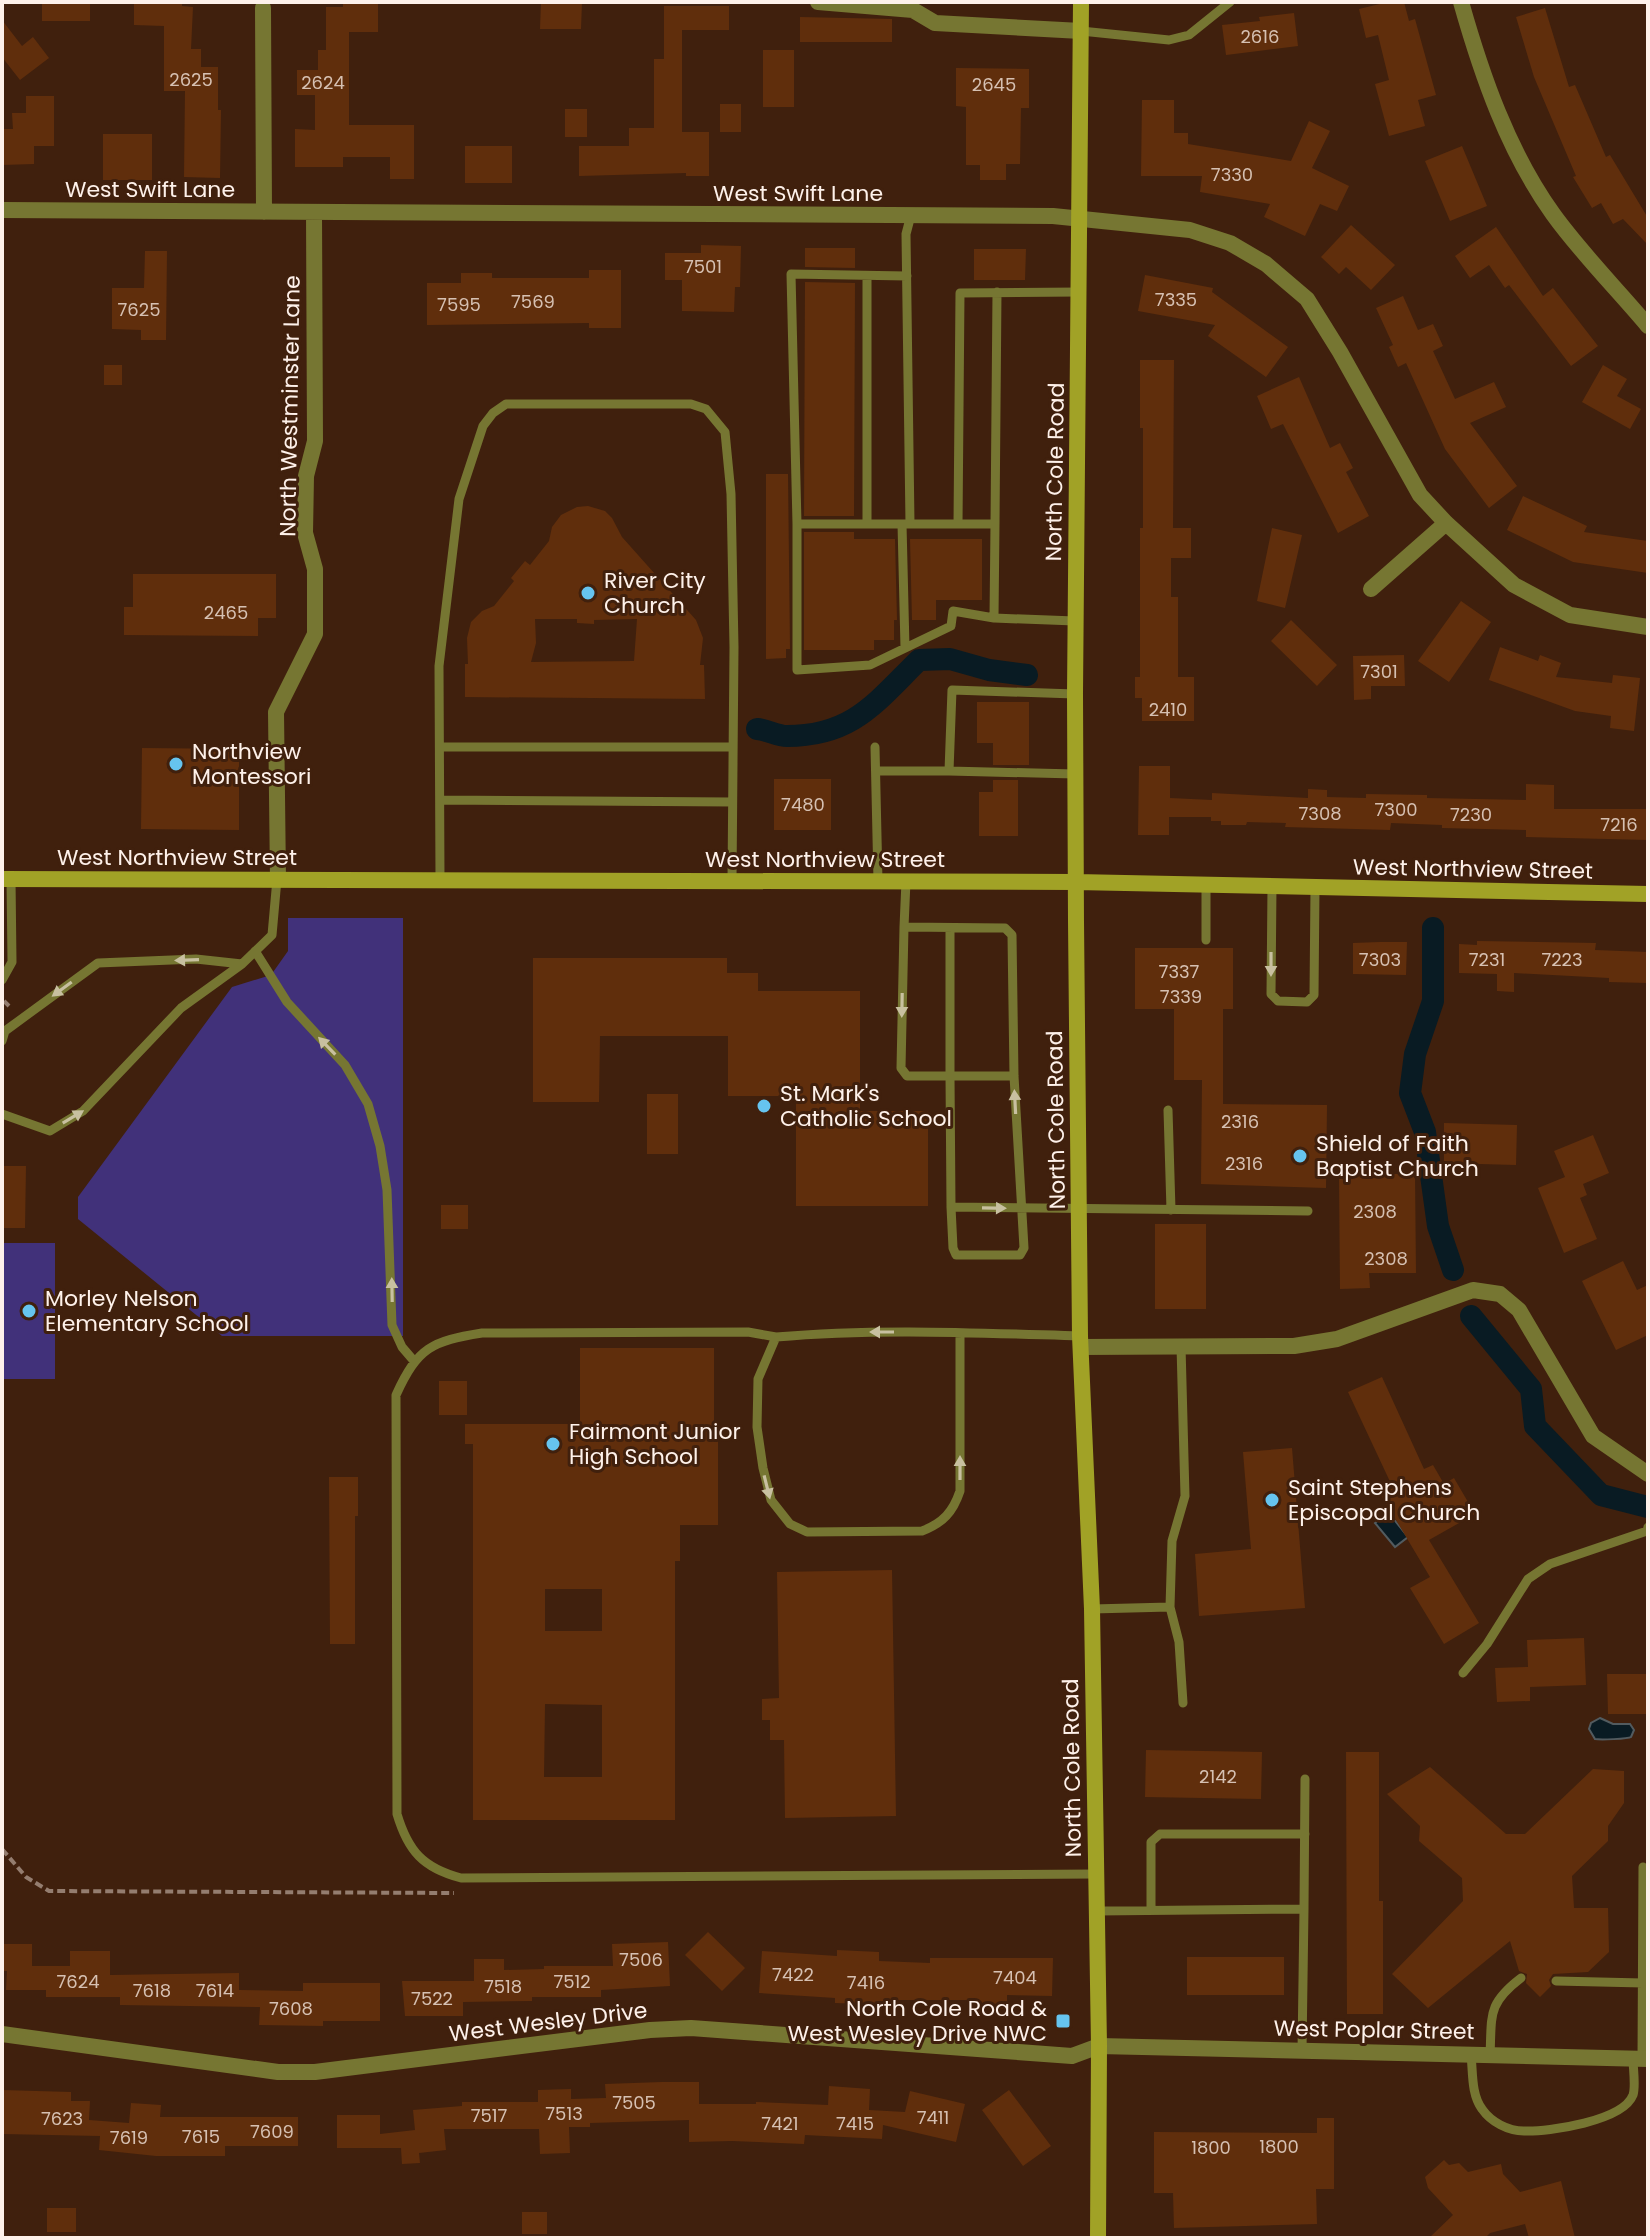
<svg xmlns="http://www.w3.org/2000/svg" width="1650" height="2240" viewBox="0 0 1650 2240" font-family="Poppins,sans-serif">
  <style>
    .green { fill: #41317a }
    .water { fill: #091b23; stroke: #525b5f; stroke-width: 2 }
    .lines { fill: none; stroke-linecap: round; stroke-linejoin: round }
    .canal { stroke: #091b23; stroke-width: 22 }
    .building { fill: #602e0c; fill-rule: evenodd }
    .path { stroke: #947d6f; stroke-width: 4; stroke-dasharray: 8 4; stroke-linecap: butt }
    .lane { stroke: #767632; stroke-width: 9 }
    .street { stroke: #767632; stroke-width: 16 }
    .secondary { stroke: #a1a226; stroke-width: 16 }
    .oneway { fill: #c8c0a0 }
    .poi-dot { fill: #66c4ef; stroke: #40200d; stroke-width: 3 }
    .labels { text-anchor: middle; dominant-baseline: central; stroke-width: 6; stroke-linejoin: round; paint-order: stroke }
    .number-label { font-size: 18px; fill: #d6c0b2 }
    .street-label { font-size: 22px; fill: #fef1ea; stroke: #40200d }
    .poi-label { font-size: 22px; fill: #fef1ea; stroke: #40200d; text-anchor: start }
  </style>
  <rect width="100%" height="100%" fill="#40200d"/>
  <path class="green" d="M288,918H403V1336H222L78,1219V1197L232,987L271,975L288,951Z
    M2,1243H55V1379H2Z"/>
  <path class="water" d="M1388,1512L1408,1537L1395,1547L1375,1523Z
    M1600,1718L1613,1724H1630L1634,1730L1631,1737C1628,1739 1600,1740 1595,1739L1589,1729L1591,1723Z"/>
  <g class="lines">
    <path class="canal" d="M757,729C768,730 777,736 787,736C853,736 876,702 919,660L950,659L989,670L1027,675
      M1433,928V1001L1415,1054L1410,1093L1425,1132L1438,1226L1453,1270
      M1471,1316L1531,1389L1535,1426L1601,1495L1648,1507"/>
  </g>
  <path class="building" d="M42,2H90V21H42Z
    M134,2H182V6L193,7L191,49H201V67H218V110H221L220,178L184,177L185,91H164V26L134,25Z
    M343,2H378V32H349V125H414V179H390V157H343V167H295V129L315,130V95H297V70H318V50H326V7H343Z
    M541,2H582L581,29H540Z
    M1388,2H1404L1409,21L1415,19L1436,95L1418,100L1425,126L1389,136L1375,84L1389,80L1378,35L1366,38L1359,9Z
    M664,6H729V30H682V132H709V176H686V173L579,176V146H629V128H654V59H664Z
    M1545,8L1569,87L1575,85L1606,157L1610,155L1648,218V245L1623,219L1613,224L1601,203L1592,208L1573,177L1576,176L1534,77L1516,17Z
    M1294,13L1298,46L1226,55L1222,25L1260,21L1259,17Z
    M800,17L892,19V42H800Z
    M2,20L22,46L33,37L49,58L20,80L2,57Z
    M763,50H794V107H763Z
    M956,68L1029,69V108H1021L1020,164H1006V180H980V165H966V107L956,106Z
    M26,96H54V146H34V164L2,165V129H13L12,113H26Z
    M1142,100H1174V133H1188V144L1291,161L1309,121L1330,131L1312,168L1349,186L1337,211L1320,204L1305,236L1264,217L1270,204L1200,192L1202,176H1141Z
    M720,104H741V132H720Z
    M565,109H587V137H565Z
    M103,134H152V180H103Z
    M465,146H512V183H465Z
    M1462,146L1487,206L1450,221L1425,161Z
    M1351,225L1395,265L1371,290L1346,267L1339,274L1321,257Z
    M1496,227L1543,296L1553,288L1598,346L1571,366L1509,285L1505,288L1489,265L1470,278L1455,256Z
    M701,245L741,246L740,287H735L734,312L682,311V280H665V253H701Z
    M805,248H855V268L805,267Z
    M974,249H1026L1025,280H974Z
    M145,251H167L166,340H141V330L112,329V288H144Z
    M589,270H621V328H589V323L427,325V283H461V273H492V278H589Z
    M1145,275L1213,288L1212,292L1288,347L1266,377L1208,336L1215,325L1138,311Z
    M805,282L855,283L854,516H804Z
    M1403,296L1418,330L1433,324L1443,346L1433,351L1455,399L1494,382L1506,407L1470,423L1517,486L1489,508L1445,449L1406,363L1398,367L1389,347L1393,345L1376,308Z
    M1140,360H1174L1173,528H1191V558H1171V597H1178V677H1194V721H1142V698H1135V677H1140V528H1143V428H1140Z
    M104,365H122V385H104Z
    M1603,365L1627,379L1617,396L1641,409L1630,429L1582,402Z
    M1299,377L1330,448L1340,443L1353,468L1346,472L1369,516L1338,533L1283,424L1271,429L1257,396Z
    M766,474H788L790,649H786V658L766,659Z
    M1523,496L1587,526L1584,532L1648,541V573L1573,562L1507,530Z
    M588,506L605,511L612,518L622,537L696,620L703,638L700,665H704L705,699L465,697V664H468L467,638L471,622L482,611L494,606L514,581L511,578L525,561L530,565L549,541L552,527L561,515L577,507ZM535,619H577V623L594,624V620L637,619L634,661L531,662L536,643Z
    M1272,528L1302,535L1285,608L1257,601Z
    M804,532H854V539H895L897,620H894V640H874V650H804Z
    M910,539H982V600H936V620H912Z
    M133,574H276V618H258V636L124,635V607H133Z
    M1461,601L1491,622L1449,682L1418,661Z
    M1291,620L1337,665L1317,686L1271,641Z
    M1500,647L1538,661L1540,655L1561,663L1556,677L1612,683L1613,675L1640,678L1634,731L1610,728L1611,716L1575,711L1489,680Z
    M1404,655L1405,686H1371V699L1354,700L1353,656Z
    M977,702H1029V765H993V743H977Z
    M142,748L239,749V830L141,829Z
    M1139,766H1170V798L1212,800V793L1308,798V789L1327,790V797L1366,798V794L1427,795V798L1526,800V784L1554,785V809H1648V840L1526,837V830L1442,828V825L1391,823L1390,830L1285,827L1286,823L1247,822L1246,825H1221V821H1211V817H1169V835H1138Z
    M774,779H831V830H774Z
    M993,780H1018V836H979V792H993Z
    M1477,941L1596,943L1595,950L1648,952V983L1609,982V978L1514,973V992L1497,991V974L1459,973V944L1477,945Z
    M1380,942H1407L1406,975L1353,974V943Z
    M1135,948H1233V1009H1223V1104L1327,1105L1326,1188L1201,1184L1202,1080H1174V1009H1135Z
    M533,958H727V973H758V991H860V1111H928V1206H796V1096H728V1036H600L599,1102H533Z
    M647,1094H678V1154H647Z
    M1444,1123L1517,1125L1516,1165L1444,1163Z
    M1593,1135L1609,1173L1583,1184L1587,1195L1580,1198L1597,1239L1564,1253L1538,1188L1565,1177L1554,1151Z
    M2,1166H26L25,1228H2Z
    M1339,1174H1415L1416,1273H1369L1370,1288L1340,1289Z
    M441,1205H468V1229H441Z
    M1155,1224H1206V1309H1155Z
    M1623,1261L1637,1290L1648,1285V1335L1616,1350L1582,1281Z
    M580,1348H714V1421H718V1525H680V1561H675V1820H473V1444H465V1424H580ZM545,1589H602V1631H545ZM545,1704L602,1705V1777H544Z
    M1382,1377L1424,1469L1433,1465L1444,1484L1454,1478L1475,1514L1429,1540L1479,1623L1444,1644L1410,1588L1430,1577L1381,1495L1393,1488L1348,1392Z
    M439,1381H467V1415H439Z
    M1292,1448L1305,1608L1199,1616L1195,1554L1251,1549L1243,1452Z
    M329,1477H358V1516H355V1644H330Z
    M892,1570L896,1816L785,1818L784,1740H770V1720H762V1699L779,1698L777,1572Z
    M1584,1638L1586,1685L1530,1687V1701L1497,1702L1495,1668L1528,1667L1527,1640Z
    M1607,1674H1648V1714H1608Z
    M1146,1750L1262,1752L1261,1799L1145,1797Z
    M1346,1752H1379V1901H1383V2014H1347Z
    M1430,1767L1506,1834H1525L1593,1769L1624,1771V1803L1608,1826V1841L1572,1876L1574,1908H1608L1609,1952L1588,1972L1553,1974L1549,1980L1551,1986L1540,1997L1526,1983L1527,1974L1519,1971L1510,1941L1428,2008L1392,1974L1463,1901L1462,1878L1419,1841L1420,1826L1387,1794Z
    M708,1932L745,1968L722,1991L685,1955Z
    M668,1942L670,1986L601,1990V1997H532V2001L463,2002V2016H405L402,1981H474V1959H504V1970L544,1969V1966H613L612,1944Z
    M2,1944H32V1966H70V1951H110V1975L239,1973V1990L303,1991V1983H380V2021H323V2026L259,2025L260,2007L120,2005V1997H46V1990H6L7,1971H2Z
    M837,1950L879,1952V1961L930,1963V1958H1053L1052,1996L1007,1995V2009H976L977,2000H895L894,2005L835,2003V1998L759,1993L762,1951L837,1956Z
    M1187,1957H1284V1995H1187Z
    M662,2082H699V2104H756V2102L828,2105L829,2086L870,2089L869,2110L905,2112L910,2091L965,2104L956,2142L883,2125L882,2139L805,2135L804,2144L732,2141L689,2142V2120L590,2123V2127H569L570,2153L540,2154L539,2129H444L446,2150L419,2153L420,2163L402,2164L401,2148H337V2115H380V2134L415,2130L413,2110L462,2106V2102H538V2090L571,2089V2099L606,2098L605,2084Z
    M2,2090L71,2092V2101H90L89,2120L129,2123L131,2103L161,2105L160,2117H298V2146H225V2156H156L99,2150L100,2136L2,2134Z
    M1009,2090L1051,2146L1023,2166L982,2110Z
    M1317,2118H1334V2189H1316L1317,2224L1174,2228L1173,2193H1154V2132L1317,2133Z
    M1444,2160L1449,2165L1459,2163L1468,2172L1501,2164L1503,2174L1520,2192L1561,2181L1575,2238H1529L1525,2224L1490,2233L1485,2238H1429L1453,2215L1428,2188L1425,2177Z
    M47,2208H76V2232H47Z
    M522,2212H547V2234H522Z"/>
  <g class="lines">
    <path class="path" d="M4,1001L9,1006
      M2,1849L26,1877L49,1891L454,1893"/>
    <path class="lane" d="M1081,31L1169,40L1189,35L1230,2
      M911,215L906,234L910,524H995L994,618L1075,621
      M907,276L791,274L797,524H910
      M797,524V670L870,665L951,626L953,611L994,618
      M867,524V276
      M902,524L905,648
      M958,524L960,293L1079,292
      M995,524L997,292
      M1075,694L952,690L949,771L1075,774
      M440,747H732
      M875,747L878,881
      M876,771H949
      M440,800L732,802
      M440,879L439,666L459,499L483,426L493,413L506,404H691L706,409L725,432L731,494L734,647L732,880
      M906,881L904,927L1005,928L1012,935L1014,1076L1024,1248L1020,1255H956L953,1248L951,1207
      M1206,885V940
      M1272,886L1271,994L1278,1001L1307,1002L1314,995L1315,888
      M904,927L901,1068L907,1076H950L951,1207L1308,1211
      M950,928V1076H1014
      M255,951L287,1002L345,1065L368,1104L380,1146L387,1190L392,1325L402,1347L414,1361
      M2,980L12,962L11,879
      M2,1041L5,1031L98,963L196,959L242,964
      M1168,1110L1171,1210
      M2,1114L50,1131L83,1111L181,1008L242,964L272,935L277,879
      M960,1333V1491C953,1512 943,1523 922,1531L807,1532L790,1524L771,1500L763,1468L757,1427L758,1379L776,1337C877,1328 979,1333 1080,1336
      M776,1337L748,1332L482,1333C432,1341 418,1347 396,1395L397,1814C408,1851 423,1868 461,1878L1096,1874
      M1181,1346L1185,1496L1172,1541L1170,1607L1179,1642L1183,1703
      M1092,1609L1170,1607
      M1463,1673L1487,1644L1528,1579L1550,1564L1647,1531L1648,1527
      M1151,1910V1842L1160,1834H1305
      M1097,1911L1304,1909L1305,1779
      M1556,1981L1643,1983
      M1302,2051L1304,1909
      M1471,2055C1473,2072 1471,2094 1482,2109C1491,2122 1508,2131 1524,2131C1549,2132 1623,2121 1633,2095C1636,2086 1633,2069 1633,2058
      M1490,2055C1492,2015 1487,2004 1521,1978
      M1642,2059L1643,1867"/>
    <path class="street" d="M818,2L913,10L935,23L1081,31
      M1461,2C1482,76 1508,151 1553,214C1581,253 1617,289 1648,326
      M263,8L264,212
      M2,210L1053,216L1190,230L1230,243L1266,264L1307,299L1340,352L1420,495L1446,523L1514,585L1570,615L1648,627
      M1371,589L1446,523
      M278,879L276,712L315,634V569L305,533L306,476L315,441L314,212
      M1081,1347L1294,1346L1337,1339L1473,1290L1500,1294L1519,1310L1593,1436L1648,1474
      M2,2034L278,2072H315L650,2030L691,2028L1072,2056L1099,2046L1648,2059"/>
    <path class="secondary" d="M1081,2L1075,694L1076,921L1080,1336L1092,1609L1099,2046L1098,2238
      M2,879L1076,882L1648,894"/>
  </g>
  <defs><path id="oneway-solid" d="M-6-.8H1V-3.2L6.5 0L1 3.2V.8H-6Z" transform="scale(2)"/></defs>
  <g class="oneway">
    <use href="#oneway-solid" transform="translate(187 960) rotate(178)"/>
    <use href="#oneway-solid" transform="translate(1271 964) rotate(90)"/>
    <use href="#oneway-solid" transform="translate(62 989) rotate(144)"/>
    <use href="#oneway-solid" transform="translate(902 1005) rotate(91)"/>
    <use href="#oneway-solid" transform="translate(327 1046) rotate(-134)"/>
    <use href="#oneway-solid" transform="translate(1015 1102) rotate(-93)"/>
    <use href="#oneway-solid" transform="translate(73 1117) rotate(-31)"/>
    <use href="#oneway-solid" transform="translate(994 1208) rotate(1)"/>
    <use href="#oneway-solid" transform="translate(392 1290) rotate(-91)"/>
    <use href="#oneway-solid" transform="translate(882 1332) rotate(-180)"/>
    <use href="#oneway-solid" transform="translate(960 1468) rotate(-90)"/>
    <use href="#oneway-solid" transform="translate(767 1487) rotate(76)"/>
  </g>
  <g class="poi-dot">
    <circle cx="588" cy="593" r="8"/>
    <circle cx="176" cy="764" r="8"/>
    <circle cx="764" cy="1106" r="8"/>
    <circle cx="1300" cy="1156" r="8"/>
    <circle cx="29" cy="1311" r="8"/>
    <circle cx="553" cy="1444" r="8"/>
    <circle cx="1272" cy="1500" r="8"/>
    <rect x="1055" y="2013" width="16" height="16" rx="4"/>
  </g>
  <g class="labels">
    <g class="number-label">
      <text x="1260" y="36">2616</text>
      <text x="191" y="79">2625</text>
      <text x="323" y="82">2624</text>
      <text x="994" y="84">2645</text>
      <text x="1232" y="174">7330</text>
      <text x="703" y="266">7501</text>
      <text x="1176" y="299">7335</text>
      <text x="533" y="301">7569</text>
      <text x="459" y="304">7595</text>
      <text x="139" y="309">7625</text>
      <text x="226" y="612">2465</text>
      <text x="1379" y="671">7301</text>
      <text x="1168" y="709">2410</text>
      <text x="803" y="804">7480</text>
      <text x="1396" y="809">7300</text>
      <text x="1320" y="813">7308</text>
      <text x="1471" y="814">7230</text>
      <text x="1619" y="824">7216</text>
      <text x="1380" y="959">7303</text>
      <text x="1487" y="959">7231</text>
      <text x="1562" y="959">7223</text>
      <text x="1179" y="971">7337</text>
      <text x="1181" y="996">7339</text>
      <text x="1240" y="1121">2316</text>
      <text x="1244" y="1163">2316</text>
      <text x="1375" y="1211">2308</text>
      <text x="1386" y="1258">2308</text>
      <text x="1218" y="1776">2142</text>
      <text x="641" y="1959">7506</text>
      <text x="793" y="1974">7422</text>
      <text x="1015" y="1977">7404</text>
      <text x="78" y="1981">7624</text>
      <text x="572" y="1981">7512</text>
      <text x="866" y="1982">7416</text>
      <text x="503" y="1986">7518</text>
      <text x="152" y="1990">7618</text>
      <text x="215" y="1990">7614</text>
      <text x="432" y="1998">7522</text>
      <text x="291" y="2008">7608</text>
      <text x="634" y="2102">7505</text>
      <text x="564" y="2113">7513</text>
      <text x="489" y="2115">7517</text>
      <text x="933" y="2117">7411</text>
      <text x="62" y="2118">7623</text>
      <text x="780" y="2123">7421</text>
      <text x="855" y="2123">7415</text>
      <text x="272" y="2131">7609</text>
      <text x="201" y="2136">7615</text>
      <text x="129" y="2137">7619</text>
      <text x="1279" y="2146">1800</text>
      <text x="1211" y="2147">1800</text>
    </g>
    <g class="street-label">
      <text x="150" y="189">West Swift Lane</text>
      <text x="798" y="193">West Swift Lane</text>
      <text transform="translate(290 406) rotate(-89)">North Westminster Lane</text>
      <text transform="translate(1055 472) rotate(-89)">North Cole Road</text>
      <text x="177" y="857">West Northview Street</text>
      <text x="825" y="859">West Northview Street</text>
      <text transform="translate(1473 869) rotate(1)">West Northview Street</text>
      <text transform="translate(1056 1120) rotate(-91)">North Cole Road</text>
      <text transform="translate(1072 1768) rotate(-91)">North Cole Road</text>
      <text transform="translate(548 2022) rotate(-7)">West Wesley Drive</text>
      <text transform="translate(1374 2030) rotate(1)">West Poplar Street</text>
    </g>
    <g class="poi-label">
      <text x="604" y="580">River City<tspan x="604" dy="25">Church</tspan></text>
      <text x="192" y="751">Northview<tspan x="192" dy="25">Montessori</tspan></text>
      <text x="780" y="1093">St. Mark's<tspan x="780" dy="25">Catholic School</tspan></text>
      <text x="1316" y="1143">Shield of Faith<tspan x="1316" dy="25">Baptist Church</tspan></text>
      <text x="45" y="1298">Morley Nelson<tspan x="45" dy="25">Elementary School</tspan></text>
      <text x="569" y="1431">Fairmont Junior<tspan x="569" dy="25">High School</tspan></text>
      <text x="1288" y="1487">Saint Stephens<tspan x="1288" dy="25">Episcopal Church</tspan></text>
      <text x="1047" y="2008" text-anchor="end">North Cole Road &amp;<tspan x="1047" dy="25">West Wesley Drive NWC</tspan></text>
    </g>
  </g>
  <rect width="1650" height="2240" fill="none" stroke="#fef1ea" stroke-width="8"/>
</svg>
